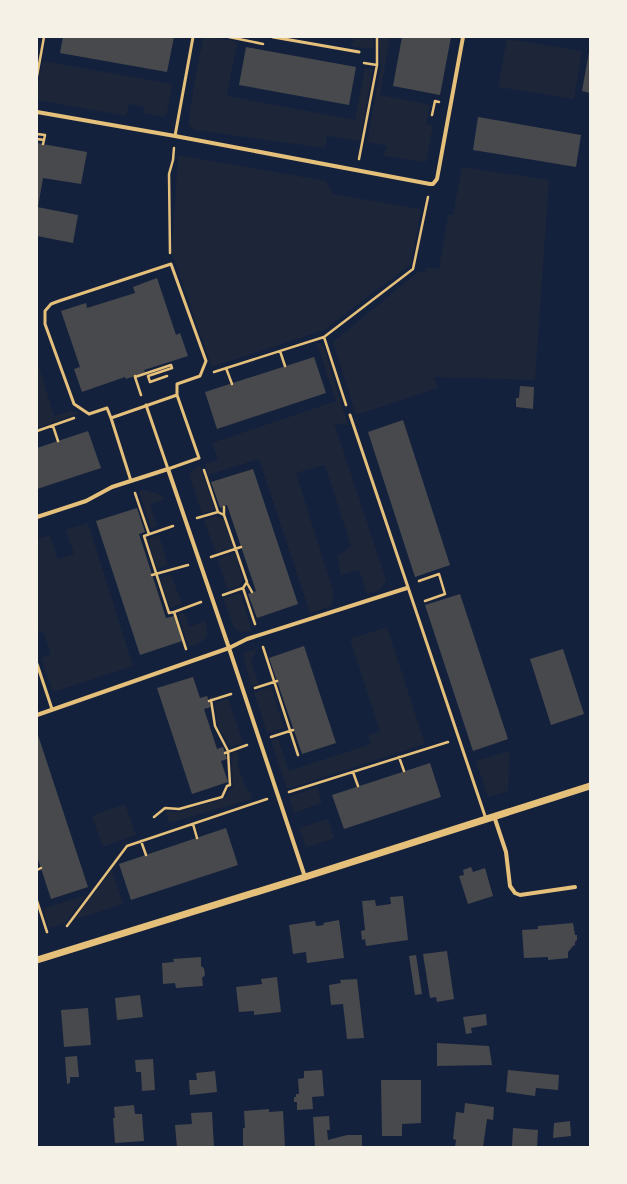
<svg xmlns="http://www.w3.org/2000/svg" width="627" height="1184" viewBox="0 0 627 1184" font-family="Barlow,sans-serif">
  <style>
    .green { fill: #1d2539 }
    .building { fill: #48494c }
    .lines { fill: none; stroke-linecap: round; stroke-linejoin: round }
    .path { stroke: #e5c07b; stroke-width: 2.5 }
    .service { stroke: #e5c07b; stroke-width: 3 }
    .minor { stroke: #e5c07b; stroke-width: 4 }
    .tertiary { stroke: #e5c07b; stroke-width: 7 }
  </style>
  <rect width="100%" height="100%" fill="#14213d"/>
  <path class="green" d="M205,37H213L237,42L227,96L355,120L365,68L373,69L360,141L327,136L325,148L194,130L189,125V121L193,90L203,39Z
    M339,37H373L374,49L350,46L355,40Z
    M379,37H390L380,95L430,105L426,124L433,125L426,162L384,156L387,146L367,142L381,66Z
    M507,39L582,51L574,99L498,87Z
    M43,61L172,84L167,113L164,117L143,113L144,107L129,104L126,116L37,100V91Z
    M178,155L326,181L333,194L421,209L411,264L324,330L212,367L172,254Z
    M462,167L549,180L535,380L434,377L438,388L356,415L333,342L419,271L425,272L426,267L439,269L448,215H453Z
    M317,343L321,344L324,347L348,425L334,423L386,580L380,590L367,594L359,570L341,575L337,556L351,546L325,465L296,473L334,594L331,606L310,613L259,459L208,475L205,464L218,460L212,443L336,401Z
    M37,360L54,416L70,411L80,413L37,428Z
    M198,466H200L215,510L202,514L189,474Z
    M144,490C152,492 159,493 165,499L150,504L157,526L151,528L139,491Z
    M216,516L224,519L233,547L216,553L204,520Z
    M88,523L133,666L53,692L41,658L51,655L43,631L37,632V539L50,535L58,559L74,554L66,530Z
    M159,535L168,565L157,569L147,539Z
    M235,553L243,580L239,586L228,590L217,559Z
    M171,574L182,604L170,608L160,578Z
    M240,593L252,631L243,632L234,628L223,598Z
    M184,612L189,627L205,621C211,639 205,641 189,647L178,614Z
    M387,627L425,744L287,789L271,741L278,739L289,771L371,744L368,735L380,732L350,639Z
    M258,648L251,661L259,684L251,686L243,653Z
    M271,687L284,728L267,733L254,692Z
    M228,698L243,743L230,747L218,726L215,703Z
    M237,751L239,760L237,763L245,787L249,790L252,799L169,823L166,811L179,812L226,798L230,789L233,788L231,753Z
    M510,751L508,791L488,797L476,761Z
    M317,787L322,803L294,813L289,797Z
    M125,804L136,835L103,847L92,816Z
    M328,819L334,838L306,848L299,828Z
    M112,870L123,904L73,920Z
    M86,895L65,923L49,928L43,909Z"/>
  <path class="building" d="M63,37H174L167,72L60,53Z
    M402,37H451L440,95L393,86Z
    M246,47L356,67L349,105L239,85Z
    M589,52H590V93L582,91Z
    M478,117L581,135L576,167L473,150Z
    M37,143L87,152L81,184L43,178L38,207Z
    M37,207L78,215L73,243L37,236Z
    M157,278L176,335L180,333L188,356L144,370L145,372L135,376L126,379L125,377L82,392L74,369L80,367L61,311L86,303L87,308L135,293L133,287Z
    M314,357L326,393L217,429L205,392Z
    M520,386L534,387L533,409L516,407V398H519Z
    M403,420L450,565L415,577L368,432Z
    M88,431L101,468L37,489V448Z
    M253,469L298,604L257,618L248,594L256,591L227,505L220,508L211,482Z
    M137,508L145,532L139,534L166,618L174,616L182,641L140,655L96,521Z
    M460,594L508,739L473,751L425,605Z
    M304,646L336,743L302,754L269,658Z
    M563,649L584,714L551,725L530,659Z
    M193,677L200,698L207,696L211,707L204,709L217,749L223,747L227,759L221,761L228,782L192,794L157,688Z
    M37,732L88,887L51,899L37,856Z
    M430,763L441,797L344,829L332,795Z
    M226,828L238,865L131,900L119,864Z
    M471,867L473,872L485,868L493,896L468,904L459,876L464,875L463,870Z
    M403,896L408,940L366,946L365,939L362,940L361,931L365,930L362,901L375,900L376,906L391,904L390,897Z
    M339,920L344,958L307,963L306,952L293,954L289,925L315,921L316,926L324,925L323,923Z
    M573,923L575,935H577V940L575,942V945L573,946L568,952V958L548,960V957L524,958L522,930L538,929V926Z
    M447,951L454,999L437,1002L436,997L430,998L423,954Z
    M416,955L422,994L415,995L409,956Z
    M201,957V966L204,968L205,975L202,978L203,986L176,988L175,983L163,984L162,963L174,962L173,959Z
    M277,977L281,1012L254,1015V1011L239,1012L236,987L262,984L261,979Z
    M357,979L364,1038L347,1039L343,1004L331,1005L329,985L341,983L340,980Z
    M140,995L143,1017L117,1020L115,998Z
    M88,1008L91,1045L64,1047L61,1010Z
    M486,1014L487,1025L471,1028L472,1033L466,1034L463,1017Z
    M437,1043L489,1046L492,1065L437,1066Z
    M77,1056L79,1077H70V1083L67,1084L65,1057Z
    M153,1059L155,1090L142,1091L141,1072H136L135,1060Z
    M322,1070L324,1096L312,1097L313,1109L297,1110V1102H294V1097H296V1094H299L298,1079L304,1078V1071Z
    M508,1070L559,1075L558,1090L536,1088L535,1096L506,1092Z
    M215,1071L217,1092L190,1095L189,1080H197L196,1073Z
    M381,1080H421V1123L402,1124V1136H382Z
    M465,1103L494,1107L493,1120L487,1119L483,1147H455L456,1140L453,1139L456,1112L464,1113Z
    M134,1105L135,1114H142L144,1141L115,1143L113,1118H115L114,1107Z
    M269,1109V1112L283,1111L285,1147H243V1128H245L244,1111Z
    M212,1112L214,1147H194V1146L177,1147L175,1125L192,1124L191,1113Z
    M329,1116L330,1130H327L328,1140L347,1135H362V1147H315L313,1117Z
    M570,1121L571,1136L553,1138L554,1123Z
    M513,1128L538,1130L537,1147H512Z"/>
  <g class="lines">
    <path class="path" d="M229,37L263,44
      M364,63L377,65
      M37,76L44,37
      M432,115L435,101L439,102
      M37,134L45,135L44,140
      M37,139L44,140L43,144
      M359,159L377,65V37
      M170,253L169,174L173,160L174,148
      M280,351L285,366
      M226,368L232,384
      M214,372L324,337
      M135,376V377L171,365L172,368L148,376L150,382L167,376
      M135,377L141,395
      M346,405L324,337L413,269L428,197
      M53,426L58,441
      M37,431L74,418
      M204,470L218,512L224,515L247,582L243,588L255,624
      M135,493L149,534
      M224,507V514
      M197,518L218,512
      M173,526L144,536L169,613L174,612L186,649
      M211,557L241,547
      M152,575L188,565
      M419,581L439,574L445,594L425,601
      M247,583L252,592
      M223,595L243,588
      M174,612L201,602
      M263,647L298,755
      M255,688L277,681
      M209,701L231,694
      M271,737L293,730
      M225,753L247,745
      M399,757L404,771
      M353,772L358,786
      M289,792L448,742
      M154,817L165,808L179,809L222,797L227,786L230,785L228,751L215,726L211,700
      M193,824L197,838
      M141,841L146,855
      M37,870L41,868
      M37,901L47,932
      M67,926L127,846L267,799"/>
    <path class="service" d="M273,37L359,52
      M175,136L193,37
      M350,415L486,819
      M111,418L107,408L89,414L74,404L45,324V311L51,304L59,301L171,264L206,361L200,376L177,384V395
      M131,481L111,418L177,395L199,458L168,469L146,405
      M37,664L52,709"/>
    <path class="minor" d="M37,112L175,136L430,184H433L437,179L463,37
      M37,517L86,501L112,487L168,469L229,648L305,877
      M37,715L229,648L247,639L407,588
      M494,816L506,852L510,886L515,893L520,895L575,887"/>
    <path class="tertiary" d="M37,960L305,877L590,786"/>
  </g>
  <rect width="627" height="1184" fill="none" stroke="#f6f1e7" stroke-width="76"/>
</svg>
